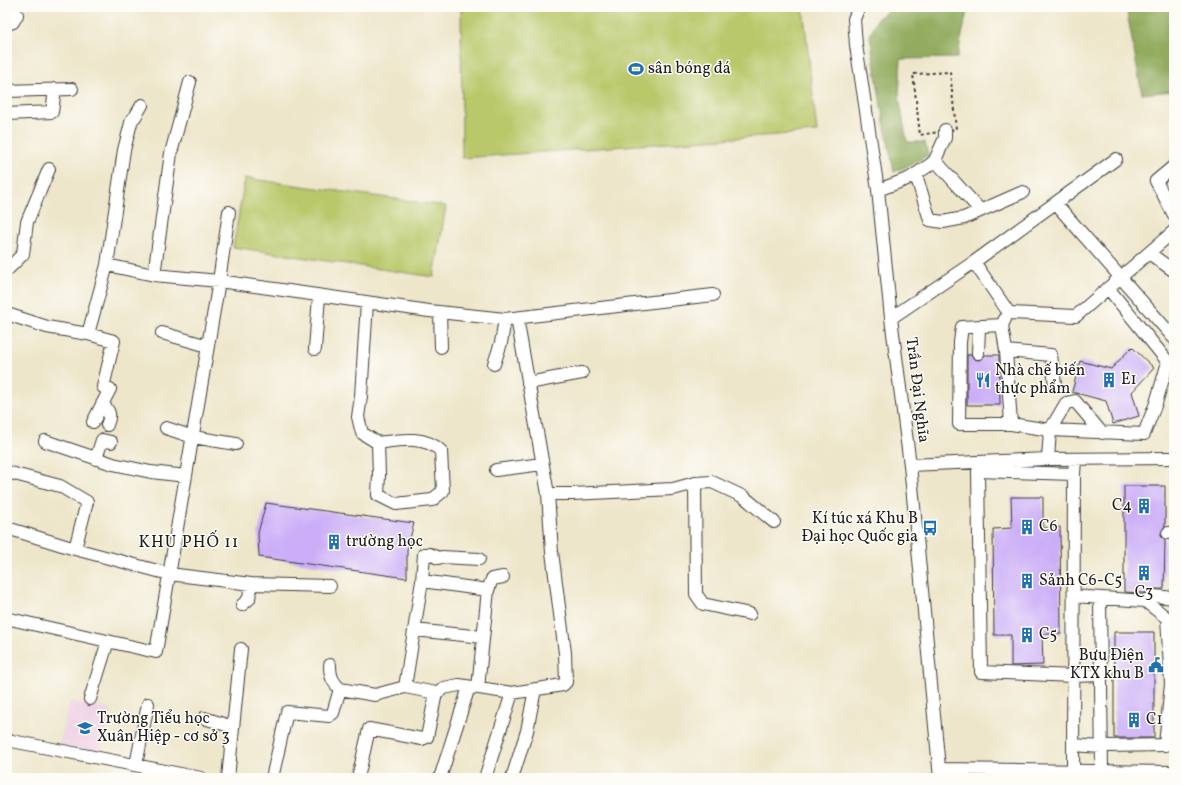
<svg xmlns="http://www.w3.org/2000/svg" width="1181" height="785" viewBox="0 0 1181 785" font-family="Vollkorn,serif">
  <style>
    .built { fill: #efd0e5 }
    .green { fill: #b9c86b; stroke: #6a7244 }
    .forest { fill: #92ac5f; stroke: #57643e }
    .building { fill: #cbadf8 }
    .lines { fill: none; stroke-linecap: round; stroke-linejoin: round }
    .minor-casing { stroke: #3c3a36; stroke-width: 14 }
    .path { stroke: #3c3a36; stroke-width: 2; stroke-dasharray: 3 3; stroke-linecap: butt }
    .minor { stroke: #fff; stroke-width: 12 }
    .labels { text-anchor: middle; dominant-baseline: central; stroke-width: 3; stroke-linejoin: round; paint-order: stroke }
    .poi-label { font-size: 16px; fill: #1c1c1c; stroke: #fdfcf7; text-anchor: start }
    .street-label { font-size: 16px; fill: #1c1c1c; stroke: #fdfcf7 }
    .neighbourhood-label { font-size: 17px; letter-spacing: 1px; fill: #1c1c1c; stroke: #fdfcf7 }
  </style>
  <rect width="100%" height="100%" fill="#fdfcf7"/>
  <filter id="ink" filterUnits="userSpaceOnUse"><feTurbulence type="fractalNoise" baseFrequency=".025" numOctaves="2"/><feDisplacementMap in="SourceGraphic" scale="8" xChannelSelector="R" yChannelSelector="G"/><feConvolveMatrix kernelMatrix="1 2 1 2 8 2 1 2 1" color-interpolation-filters="sRGB"/></filter>
  <filter id="wash" filterUnits="userSpaceOnUse"><feTurbulence type="fractalNoise" baseFrequency=".012" numOctaves="4" result="noise"/><feDisplacementMap in="SourceGraphic" scale="16" xChannelSelector="R" yChannelSelector="G"/><feGaussianBlur stdDeviation="0.9" result="paint"/><feColorMatrix in="noise" values="0 0 0 0 0 0 0 0 0 0 0 0 0 0 0 0 0 1.4 0 .05"/><feComposite in="paint" operator="in"/></filter>
  <g filter="url(#wash)">
    <rect width="100%" height="100%" fill="#eee6ca"/>
    <path class="built" d="M70,701L112,710L100,754L59,745Z"/>
    <path class="green" d="M461,7H803L817,132L462,158Z
      M245,178L446,206L434,277L233,247Z"/>
    <path class="forest" d="M893,7H968L957,58L901,59L899,97L907,142H925L928,155L913,164L894,172L883,118L870,36L877,19Z
      M1126,7H1174V91L1142,94Z"/>
    <g id="blocks">
      <path class="building" d="M1132,347L1154,368L1132,392L1139,416L1113,424L1106,401L1072,392L1080,361L1111,369Z
        M967,355H971L974,359L978,360L982,359L985,355H999L1000,405H967Z
        M1124,486H1165V526L1161,533V536L1165,540L1164,589H1155L1145,593L1124,592Z
        M1011,497H1043V528L1060,527L1061,634H1042L1043,665L1011,666V635H994L993,529L1012,528Z
        M266,503L414,523L407,550V578L259,557L258,533Z
        M1114,632H1154V738H1114Z"/>
    </g>
  </g>
  <g filter="url(#ink)">
    <use href="#blocks" fill-opacity="0" stroke="#3c3a36" stroke-width="1"/>
    <g class="lines">
      <g class="minor-casing">
        <path id="minor" d="M859,7L854,19L856,45L878,190L891,318L910,465L940,778
          M7,24L13,22L17,15L12,7
          M7,91L72,89
          M7,114L52,112L55,89
          M935,160L942,168L980,210
          M1174,166L1156,181L1174,215
          M916,175L930,220L943,222L964,218L1023,192
          M878,190L910,178L931,164L935,160L945,138V130
          M1056,204L1174,338
          M1149,253L1174,271
          M974,262L1009,313
          M107,265L124,150L132,119L135,117L142,105
          M7,270L23,254L27,222L49,169
          M154,275L171,153L190,82
          M367,303L361,396L358,417L362,433L378,443L379,475L378,495L396,504L432,500L443,491L441,451C424,435 400,440 378,443
          M440,312L441,347
          M1009,313L1076,316L1174,231
          M7,314L47,327L88,334L114,341L103,387L110,389L93,422
          M891,318L974,262L1116,159
          M1005,319L1002,325L1006,351L1011,424
          M1002,325L962,327L960,342L959,424H1011L1050,430L1048,459
          M162,333L208,346
          M88,334L107,265L154,275L219,281L429,311L505,319L713,295
          M315,349L319,296
          M1006,351L1051,355L1055,384
          M978,353L979,327
          M494,364L501,343L505,319
          M528,383L582,373
          M102,404C110,411 111,415 107,425
          M166,428L193,437L236,444
          M1102,433L1075,401L1066,403L1050,430L1144,434L1156,403L1168,362L1108,288
          M45,441L113,464L151,472L186,476
          M96,459L102,440L111,442
          M910,465L1048,459L1174,458
          M496,470L542,464
          M7,472L60,486L87,502L75,549
          M1074,474L978,471L981,672L1073,676L1101,675
          M695,483L696,594L703,604L750,614
          M548,494H572L673,489L695,483L712,482L744,497L774,522
          M7,528L75,549L169,574L251,584L330,586
          M1168,533H1174
          M479,559L442,557L438,558L430,554H424L422,581L488,590
          M1074,596L1145,601L1155,596L1174,598
          M1100,598L1102,771
          M1145,601L1167,618L1174,619
          M242,605L249,599L251,584
          M10,619L156,652L219,281L229,212
          M414,630L483,637
          M330,665C330,676 332,681 340,689
          M405,687L422,581
          M478,688L488,590L492,579L503,577
          M90,699L108,641
          M204,718L233,727
          M7,740L201,778
          M1073,745L1101,747L1106,746L1165,745L1171,684L1167,618
          M136,765L148,704
          M939,769L1174,772
          M1073,771L1074,474L1075,459
          M228,778L241,649
          M272,778L287,712L329,716L333,713L340,689L375,695L405,687L436,693L444,688L459,685L512,693L563,685L566,682L565,653L552,552L548,494L517,318
          M358,778L369,729L422,739L427,737L436,693
          M440,778L469,687
          M485,778L512,693
          M512,778L527,731L535,689"/>
      </g>
      <path class="path" d="M950,72L956,129L920,135L913,74Z"/>
      <use href="#minor" class="minor"/>
    </g>
  </g>
  <defs>
    <g id="stadium-bare" transform="scale(1.2)"><path d="M0-5a6.5 5 0 1 0 0 10a6.5 5 0 1 0 0-10ZM-3.5-1.8h7v3.6h-7Z" fill="#1f6fb2" stroke="#fdfcf7" stroke-width="2.5" paint-order="stroke"/></g>
    <g id="restaurant-bare" transform="scale(1.2)"><path d="M-5-6h1v4h1v-4h1v4h1v-4h1v5L-1.5 .5V6h-2V.5L-5-1ZM5-6V6H3V1.5H1.5Q1.5-4 5-6Z" fill="#1f6fb2" stroke="#fdfcf7" stroke-width="2.5" paint-order="stroke"/></g>
    <g id="building-bare" transform="scale(1.2)"><path d="M-4-6H4V6H1V3H-1V6H-4ZM-2.5-4.3h1.7v1.8h-1.7ZM.8-4.3h1.7v1.8H.8ZM-2.5-1h1.7V.8h-1.7ZM.8-1h1.7V.8H.8Z" fill="#1f6fb2" stroke="#fdfcf7" stroke-width="2.5" paint-order="stroke"/></g>
    <g id="bus-bare" transform="scale(1.2)"><path d="M-5-6H5V4H4V6H2V4H-2V6H-4V4H-5ZM-3.5-4V0h7V-4ZM-3.5 1.2v1.5H-2V1.2ZM2 1.2v1.5H3.5V1.2Z" fill="#1f6fb2" stroke="#fdfcf7" stroke-width="2.5" paint-order="stroke"/></g>
    <g id="civic-bare" transform="scale(1.2)"><path d="M-.6-6.5H3V-4.5H.6V-3L4-1V1h2V6H-6V1h2V-1L-.6-3ZM-1.2 2.5V6h2.4V2.5Z" fill="#1f6fb2" stroke="#fdfcf7" stroke-width="2.5" paint-order="stroke"/></g>
    <g id="school-bare" transform="scale(1.2)"><path d="M0-5L7-2L0 1L-7-2ZM-4 1L0 2.5L4 1V4Q0 6-4 4Z" fill="#1f6fb2" stroke="#fdfcf7" stroke-width="2.5" paint-order="stroke"/></g>
  </defs>
  <g fill-rule="evenodd">
    <use href="#stadium-bare" x="636" y="69"/>
    <use href="#restaurant-bare" x="983" y="380"/>
    <use href="#building-bare" x="1109" y="380"/>
    <use href="#building-bare" x="1144" y="506"/>
    <use href="#building-bare" x="1027" y="527"/>
    <use href="#bus-bare" x="930" y="528"/>
    <use href="#building-bare" x="334" y="542"/>
    <use href="#building-bare" x="1144" y="573"/>
    <use href="#building-bare" x="1027" y="581"/>
    <use href="#building-bare" x="1027" y="635"/>
    <use href="#civic-bare" x="1156" y="665"/>
    <use href="#building-bare" x="1134" y="720"/>
    <use href="#school-bare" x="85" y="728"/>
  </g>
  <g class="labels">
    <g class="poi-label">
      <text x="648" y="69">sân bóng đá</text>
      <text x="995" y="371">Nhà chế biến<tspan x="995" dy="18">thực phẩm</tspan></text>
      <text x="1121" y="380">E1</text>
      <text x="1132" y="506" text-anchor="end">C4</text>
      <text x="918" y="519" text-anchor="end">Kí túc xá Khu B<tspan x="918" dy="18">Đại học Quốc gia</tspan></text>
      <text x="1039" y="527">C6</text>
      <text x="346" y="542">trường học</text>
      <text x="1039" y="581">Sảnh C6-C5</text>
      <text x="1144" y="593" text-anchor="middle">C3</text>
      <text x="1039" y="635">C5</text>
      <text x="1144" y="656" text-anchor="end">Bưu Điện<tspan x="1144" dy="18">KTX khu B</tspan></text>
      <text x="97" y="719">Trường Tiểu học<tspan x="97" dy="18">Xuân Hiệp - cơ sở 3</tspan></text>
      <text x="1146" y="720">C1</text>
    </g>
    <g class="street-label">
      <text transform="translate(917 390) rotate(83)">Trần Đại Nghĩa</text>
    </g>
    <g class="neighbourhood-label">
      <text x="189" y="542">KHU PHỐ 11</text>
    </g>
  </g>
  <rect width="1181" height="785" fill="none" stroke="#fdfcf7" stroke-width="24"/>
</svg>
